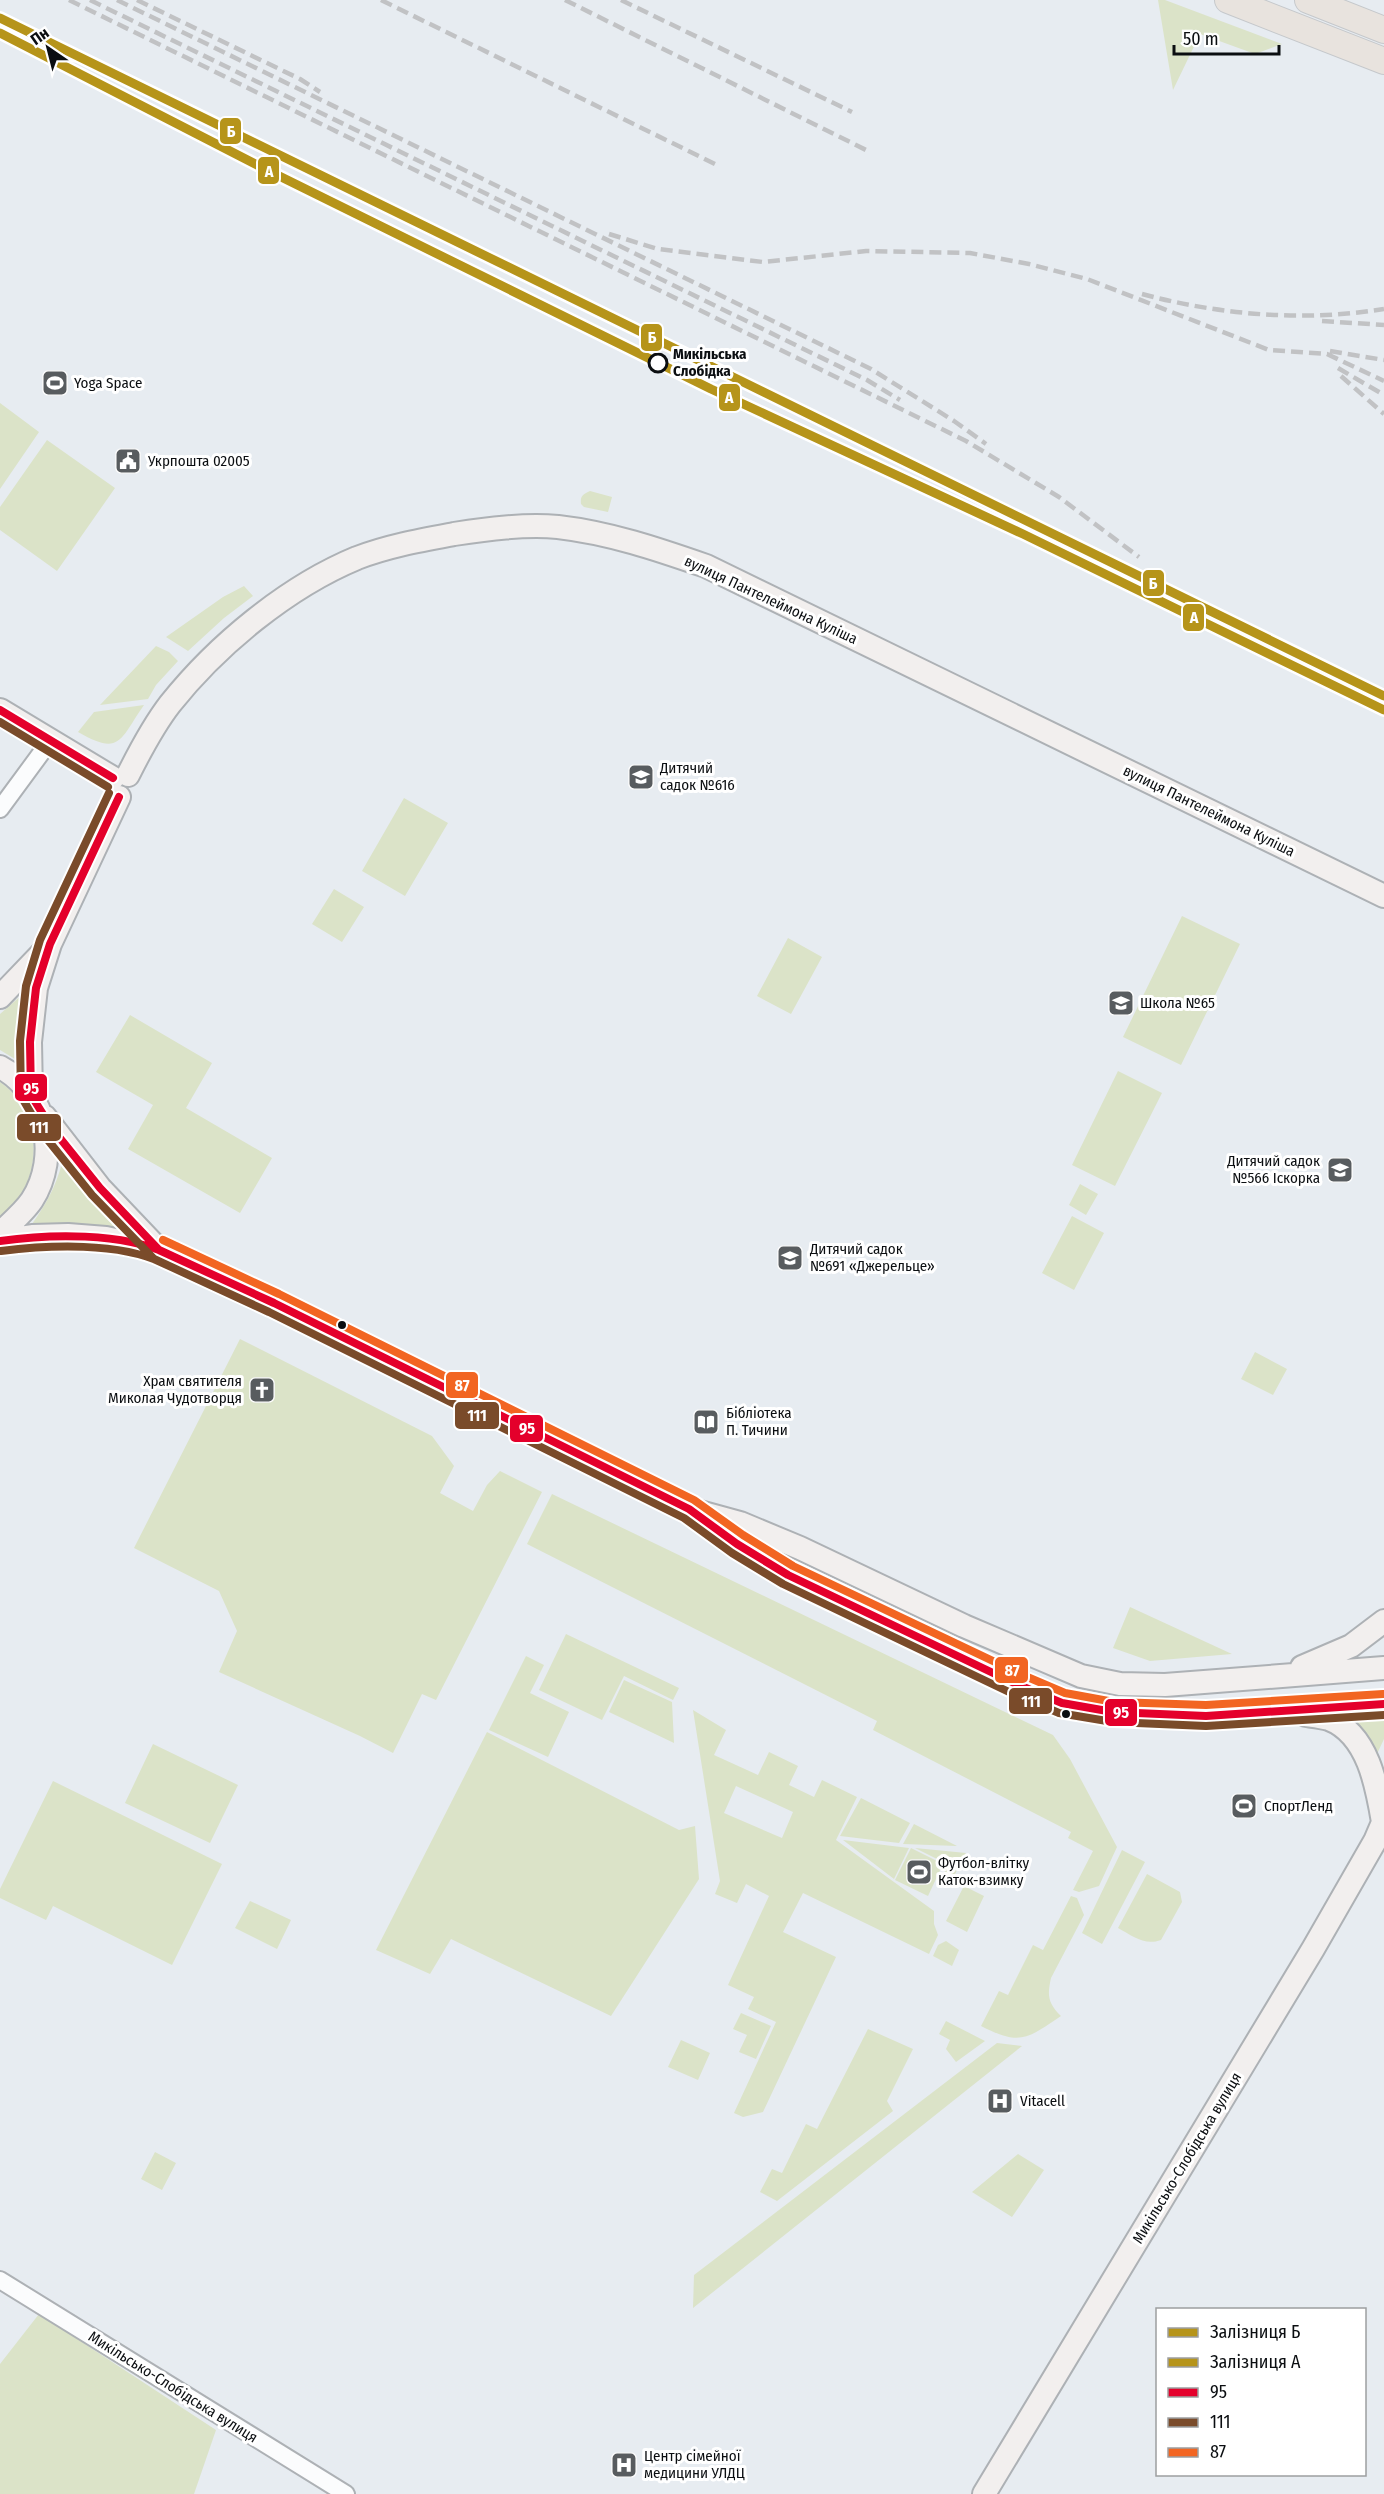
<svg xmlns="http://www.w3.org/2000/svg" width="1384" height="2494" viewBox="0 0 1384 2494" font-family="'Fira Sans Condensed',sans-serif">
  <style>
    .green { fill: #dbe3c8; fill-rule: evenodd }
    .lines { fill: none; stroke-linecap: round; stroke-linejoin: round }
    .street-casing { stroke: #adb1b5; stroke-width: 20 }
    .secondary-casing { stroke: #adb1b5; stroke-width: 26 }
    .primary-casing { stroke: #c5c8cb; stroke-width: 28 }
    .street { stroke: #fbfcfd; stroke-width: 16 }
    .secondary { stroke: #f2efee; stroke-width: 22 }
    .primary { stroke: #e8e3de; stroke-width: 26 }
    .rail { stroke: #c1c2c4; stroke-width: 4.5; stroke-dasharray: 12 6; stroke-linecap: butt }
    .bus-1-casing { stroke: #fff; stroke-width: 12 }
    .bus-2-casing { stroke: #fff; stroke-width: 12 }
    .bus-3-casing { stroke: #fff; stroke-width: 12 }
    .bus-1 { stroke: #e4002b; stroke-width: 8 }
    .bus-2 { stroke: #7a4b2a; stroke-width: 8 }
    .bus-3 { stroke: #f26522; stroke-width: 8 }
    .rail-1-casing { stroke: #fff; stroke-width: 14 }
    .rail-2-casing { stroke: #fff; stroke-width: 14 }
    .rail-1 { stroke: #b6941a; stroke-width: 9 }
    .rail-2 { stroke: #b6941a; stroke-width: 9 }
    .stop-dot { fill: #fff; stroke: #0b0e11; stroke-width: 3 }
    .bus-dot { fill: #0b0e11; stroke: #fff; stroke-width: 2 }
    .labels { text-anchor: middle; dominant-baseline: central; stroke-width: 6; stroke-linejoin: round; paint-order: stroke }
    .stop-label { font-size: 15px; font-weight: bold; fill: #0b0e11; stroke: #fff; text-anchor: start }
    .poi-label { font-size: 15px; fill: #0b0e11; stroke: #fff; text-anchor: start }
    .street-label { font-size: 15px; fill: #0b0e11; stroke: #fff }
    .line-badge { stroke: #fff; stroke-width: 2 }
    .badge-label { font-size: 16px; text-anchor: middle; font-weight: bold; fill: #fff }
  </style>
  <rect width="100%" height="100%" fill="#e7ecf1"/>
  <path class="green" d="M1158,0H1165L1282,44L1255,54L1200,34L1173,90Z
    M0,403L39,432L0,489Z
    M47,440L115,488L57,571L0,530V507Z
    M590,491L612,497L608,512L584,507L581,504C580,496 583,494 590,491Z
    M244,586L253,596L224,618L188,651L166,637L223,597Z
    M156,646L169,652L178,661L156,685L148,699L100,705Z
    M144,705C120,739 121,757 78,732L94,712Z
    M404,798L448,823L405,896L362,871Z
    M334,889L364,907L342,942L312,924Z
    M1182,916L1240,944L1181,1065L1123,1037Z
    M788,938L822,957L791,1014L757,996Z
    M24,993L16,1034L20,1062L0,1050V1014Z
    M130,1015L212,1063L186,1108L272,1158L240,1213L128,1149L153,1105L96,1072Z
    M1118,1071L1162,1093L1115,1186L1072,1165Z
    M0,1082C46,1114 44,1185 0,1217Z
    M62,1163L91,1201L123,1232L75,1223L32,1224C46,1204 56,1186 62,1163Z
    M1080,1184L1098,1194L1086,1215L1069,1205Z
    M1072,1216L1104,1233L1074,1290L1042,1273Z
    M240,1339L432,1436L454,1466L440,1493L473,1511L487,1485L500,1471L542,1492L436,1700L422,1694L393,1753L360,1736L219,1672L237,1631L219,1591L134,1548Z
    M1255,1352L1287,1369L1273,1395L1241,1379Z
    M552,1494L1053,1735L1070,1759L1117,1847L1099,1886L1079,1892L1073,1890L1093,1851L1068,1838L1071,1832L873,1730L877,1721L527,1544Z
    M779,1553L998,1658L1064,1687V1694L1035,1684L867,1606Z
    M1130,1607L1232,1654L1150,1661L1113,1648Z
    M566,1634L679,1688L673,1700L624,1676L602,1720L539,1690Z
    M526,1656L544,1665L530,1693L569,1712L548,1757L489,1730Z
    M624,1680L672,1702L674,1743L609,1712Z
    M693,1710L726,1730L714,1755L758,1775L769,1752L798,1766L789,1785L814,1797L822,1780L857,1797L836,1840L934,1911V1924L938,1935L929,1954L803,1893L783,1932L836,1957L763,2112L743,2117L734,2113L776,2022L748,2009L754,1997L728,1985L769,1896L746,1884L737,1903L715,1894L720,1881ZM736,1786L793,1812L782,1838L724,1813Z
    M1384,1716V1739L1376,1756L1348,1717Z
    M487,1732L679,1830L695,1826L699,1879L611,2016L451,1939L430,1974L376,1950Z
    M153,1744L238,1785L210,1843L125,1803Z
    M53,1781L222,1864L172,1965L53,1906L46,1920L0,1898V1889Z
    M861,1798L910,1823L899,1843L840,1836Z
    M914,1824L957,1846L903,1844Z
    M843,1840L909,1848L894,1879Z
    M911,1848L943,1864L928,1896L895,1880Z
    M915,1848L966,1853L954,1876L942,1870L945,1863Z
    M1122,1850L1145,1862L1102,1944L1082,1933Z
    M1147,1874L1180,1892L1182,1902L1161,1940C1144,1946 1133,1936 1118,1928Z
    M964,1886L984,1896L967,1932L946,1921Z
    M1071,1896L1077,1898L1084,1915L1051,1978C1047,1996 1048,2003 1061,2016C1027,2039 1020,2046 981,2026L999,1991L1008,1995L1033,1945L1043,1950Z
    M250,1901L291,1920L277,1949L235,1928Z
    M946,1941L959,1950L952,1966L933,1956L938,1945Z
    M741,2013L771,2026L756,2059L739,2052L747,2035L733,2029Z
    M946,2021L985,2041L956,2062L946,2049L950,2040L939,2034Z
    M868,2029L913,2049L887,2101L893,2111L777,2201L760,2192L772,2169L782,2173L806,2124L817,2129Z
    M681,2040L710,2053L698,2080L668,2067Z
    M997,2043L1022,2046L693,2308L694,2275Z
    M155,2152L176,2163L162,2190L141,2179Z
    M1018,2154L1044,2170L1012,2217L972,2192Z
    M39,2314L216,2430L194,2494H0V2364Z"/>
  <g class="lines">
    <g class="street-casing">
      <path id="street" d="M0,809L50,741
        M0,2280L346,2494"/>
    </g>
    <g class="secondary-casing">
      <path id="secondary" d="M0,710L113,778
        M128,775C140,751 153,726 170,704C217,645 287,587 357,558C388,546 422,540 454,534C487,529 524,524 558,527C610,533 657,549 706,566L1384,896
        M0,997L45,950
        M0,1067C47,1092 60,1156 32,1200C24,1212 11,1223 0,1233
        M31,1095L30,1042L36,988L50,944L119,797
        M45,1117L100,1188L159,1250
        M0,1241L32,1236L68,1235L106,1238L159,1250L274,1303L689,1509L740,1523L800,1548L964,1626L1081,1676L1120,1684L1165,1685L1384,1668
        M703,1518C780,1575 868,1614 954,1655C994,1674 1041,1702 1084,1709C1183,1725 1285,1711 1384,1704
        M1302,1667L1351,1646L1384,1621
        M1306,1715C1313,1716 1322,1717 1329,1719C1368,1734 1377,1786 1383,1822
        M984,2494L1313,1949L1375,1841L1384,1820"/>
    </g>
    <g class="primary-casing">
      <path id="primary" d="M1228,0L1384,61
        M1308,0L1384,30"/>
    </g>
    <use href="#street" class="street"/>
    <use href="#secondary" class="secondary"/>
    <use href="#primary" class="primary"/>
    <path class="rail" d="M69,0L966,441L1059,497L1139,557
      M90,0L867,380L900,400
      M117,0L871,369L954,421L986,444
      M137,0L300,79L320,92
      M381,0L715,164
      M565,0L868,151
      M621,0L852,112
      M609,234L658,249L763,262L866,251L970,253L1029,264L1087,279L1269,350L1327,354L1384,381
      M1142,294C1220,315 1303,322 1384,309
      M1322,321L1384,325
      M1330,351L1384,360
      M1338,368L1384,395
      M1341,376L1384,414"/>
    <g class="bus-1-casing">
      <path id="bus-1" d="M0,710L113,778
        M119,797L50,944L36,988L30,1042L31,1095L51,1127L100,1188L159,1250L274,1303L689,1509L737,1544L788,1575L1014,1683L1062,1703L1113,1712L1206,1716L1384,1704
        M0,1241C49,1234 122,1232 168,1254"/>
    </g>
    <g class="bus-2-casing">
      <path id="bus-2" d="M0,722L108,787
        M109,793L40,940L26,986L20,1041L21,1096L43,1134L92,1195L154,1259L269,1312L684,1518L732,1553L783,1584L1009,1692L1059,1713L1113,1722L1206,1726L1384,1715
        M1,1251C49,1245 119,1242 163,1263"/>
    </g>
    <g class="bus-3-casing">
      <path id="bus-3" d="M163,1240L279,1294L694,1500L743,1535L793,1566L1018,1673L1065,1693L1114,1702L1206,1705L1383,1694"/>
    </g>
    <use href="#bus-1" class="bus-1"/>
    <use href="#bus-2" class="bus-2"/>
    <use href="#bus-3" class="bus-3"/>
    <g class="rail-1-casing">
      <path id="rail-1" d="M0,18L1384,696"/>
    </g>
    <g class="rail-2-casing">
      <path id="rail-2" d="M0,33L265,169L711,389L1023,534L1384,710"/>
    </g>
    <use href="#rail-1" class="rail-1"/>
    <use href="#rail-2" class="rail-2"/>
  </g>
  <defs>
    <g id="stadium-square" transform="scale(1.35)"><rect x="-9" y="-9" width="18" height="18" rx="4" fill="#585c5f" stroke="#fff"/><path d="M0-5a6.5 5 0 1 0 0 10a6.5 5 0 1 0 0-10ZM-3.5-1.8h7v3.6h-7Z" fill="#fff"/></g>
    <g id="civic-square" transform="scale(1.35)"><rect x="-9" y="-9" width="18" height="18" rx="4" fill="#585c5f" stroke="#fff"/><path d="M-.6-6.5H3V-4.5H.6V-3L4-1V1h2V6H-6V1h2V-1L-.6-3ZM-1.2 2.5V6h2.4V2.5Z" fill="#fff"/></g>
    <g id="school-square" transform="scale(1.35)"><rect x="-9" y="-9" width="18" height="18" rx="4" fill="#585c5f" stroke="#fff"/><path d="M0-5L7-2L0 1L-7-2ZM-4 1L0 2.5L4 1V4Q0 6-4 4Z" fill="#fff"/></g>
    <g id="church-square" transform="scale(1.35)"><rect x="-9" y="-9" width="18" height="18" rx="4" fill="#585c5f" stroke="#fff"/><path d="M-1.2-6h2.4v3.5h3.3v2.4h-3.3V6h-2.4V-.1h-3.3v-2.4h3.3Z" fill="#fff"/></g>
    <g id="library-square" transform="scale(1.35)"><rect x="-9" y="-9" width="18" height="18" rx="4" fill="#585c5f" stroke="#fff"/><path d="M-6-4Q-3-5.5-.7-3.5V5Q-3 3-6 4ZM6-4Q3-5.5 .7-3.5V5Q3 3 6 4Z" fill="#fff"/></g>
    <g id="hospital-square" transform="scale(1.35)"><rect x="-9" y="-9" width="18" height="18" rx="4" fill="#585c5f" stroke="#fff"/><path d="M-5-5h3v3.5h4V-5h3V5h-3V1.5h-4V5h-3Z" fill="#fff"/></g>
  </defs>
  <g fill-rule="evenodd">
    <use href="#stadium-square" x="55" y="383"/>
    <use href="#civic-square" x="128" y="461"/>
    <use href="#school-square" x="641" y="777"/>
    <use href="#school-square" x="1121" y="1003"/>
    <use href="#school-square" x="1340" y="1170"/>
    <use href="#school-square" x="790" y="1258"/>
    <use href="#church-square" x="262" y="1390"/>
    <use href="#library-square" x="706" y="1422"/>
    <use href="#stadium-square" x="1244" y="1806"/>
    <use href="#stadium-square" x="919" y="1872"/>
    <use href="#hospital-square" x="1000" y="2101"/>
    <use href="#hospital-square" x="624" y="2465"/>
  </g>
  <circle class="stop-dot" cx="658" cy="363" r="9"/>
  <g class="bus-dot">
    <circle cx="342" cy="1325" r="5"/>
    <circle cx="1066" cy="1714" r="5"/>
  </g>
  <g class="labels">
    <g class="stop-label">
      <text x="673" y="354">Микільська<tspan x="673" dy="17">Слобідка</tspan></text>
    </g>
    <g class="poi-label">
      <text x="74" y="383">Yoga Space</text>
      <text x="148" y="461">Укрпошта 02005</text>
      <text x="660" y="768">Дитячий<tspan x="660" dy="17">садок №616</tspan></text>
      <text x="1140" y="1003">Школа №65</text>
      <text x="1320" y="1161" text-anchor="end">Дитячий садок<tspan x="1320" dy="17">№566 Іскорка</tspan></text>
      <text x="810" y="1249">Дитячий садок<tspan x="810" dy="17">№691 «Джерельце»</tspan></text>
      <text x="242" y="1381" text-anchor="end">Храм святителя<tspan x="242" dy="17">Миколая Чудотворця</tspan></text>
      <text x="726" y="1413">Бібліотека<tspan x="726" dy="17">П. Тичини</tspan></text>
      <text x="1264" y="1806">СпортЛенд</text>
      <text x="938" y="1863">Футбол-влітку<tspan x="938" dy="17">Каток-взимку</tspan></text>
      <text x="1020" y="2101">Vitacell</text>
      <text x="644" y="2456">Центр сімейної<tspan x="644" dy="17">медицини УЛДЦ</tspan></text>
    </g>
    <g class="street-label">
      <text transform="translate(771 600) rotate(25)">вулиця Пантелеймона Куліша</text>
      <text transform="translate(1209 811) rotate(26)">вулиця Пантелеймона Куліша</text>
      <text transform="translate(1187 2158) rotate(-59)">Микільсько-Слобідська вулиця</text>
      <text transform="translate(173 2387) rotate(32)">Микільсько-Слобідська вулиця</text>
    </g>
  </g>
  <g class="line-badge">
    <rect x="219" y="117" width="23" height="28" rx="6" fill="#b6941a"/>
    <rect x="257" y="156" width="23" height="29" rx="6" fill="#b6941a"/>
    <rect x="640" y="323" width="23" height="29" rx="6" fill="#b6941a"/>
    <rect x="718" y="383" width="23" height="29" rx="6" fill="#b6941a"/>
    <rect x="1142" y="569" width="23" height="28" rx="6" fill="#b6941a"/>
    <rect x="1182" y="603" width="23" height="29" rx="6" fill="#b6941a"/>
    <rect x="14" y="1073" width="34" height="29" rx="6" fill="#e4002b"/>
    <rect x="16" y="1113" width="46" height="29" rx="6" fill="#7a4b2a"/>
    <rect x="445" y="1371" width="34" height="28" rx="6" fill="#f26522"/>
    <rect x="454" y="1401" width="46" height="29" rx="6" fill="#7a4b2a"/>
    <rect x="509" y="1414" width="35" height="29" rx="6" fill="#e4002b"/>
    <rect x="994" y="1656" width="35" height="28" rx="6" fill="#f26522"/>
    <rect x="1008" y="1687" width="45" height="28" rx="6" fill="#7a4b2a"/>
    <rect x="1104" y="1698" width="34" height="29" rx="6" fill="#e4002b"/>
  </g>
  <g class="badge-label">
    <text x="231" y="137">Б</text>
    <text x="269" y="177">A</text>
    <text x="652" y="343">Б</text>
    <text x="729" y="403">A</text>
    <text x="1153" y="589">Б</text>
    <text x="1194" y="623">A</text>
    <text x="31" y="1094">95</text>
    <text x="39" y="1133">111</text>
    <text x="462" y="1391">87</text>
    <text x="477" y="1421">111</text>
    <text x="527" y="1434">95</text>
    <text x="1012" y="1676">87</text>
    <text x="1031" y="1707">111</text>
    <text x="1121" y="1718">95</text>
  </g>
  <rect x="1156" y="2308" width="210" height="168" fill="#ffffff" stroke="#9d9fa0" stroke-width="1.5"/>
  <rect x="1168" y="2328" width="30" height="9" fill="#b6941a" stroke="#9d9fa0" stroke-width="1.5"/>
  <text x="1210" y="2338" font-size="18" fill="#0b0e11">Залізниця Б</text>
  <rect x="1168" y="2358" width="30" height="9" fill="#b6941a" stroke="#9d9fa0" stroke-width="1.5"/>
  <text x="1210" y="2368" font-size="18" fill="#0b0e11">Залізниця A</text>
  <rect x="1168" y="2388" width="30" height="9" fill="#e4002b" stroke="#9d9fa0" stroke-width="1.5"/>
  <text x="1210" y="2398" font-size="18" fill="#0b0e11">95</text>
  <rect x="1168" y="2418" width="30" height="9" fill="#7a4b2a" stroke="#9d9fa0" stroke-width="1.5"/>
  <text x="1210" y="2428" font-size="18" fill="#0b0e11">111</text>
  <rect x="1168" y="2448" width="30" height="9" fill="#f26522" stroke="#9d9fa0" stroke-width="1.5"/>
  <text x="1210" y="2458" font-size="18" fill="#0b0e11">87</text>
  <g transform="translate(48 48) rotate(325)" stroke="#ffffff" stroke-width="4.5" paint-order="stroke">
  <path d="M0-4.5L10 22L0 15L-10 22Z" fill="#0b0e11"/>
  <text y="-9" font-size="16" font-weight="bold" text-anchor="middle" fill="#0b0e11">Пн</text>
  </g>
  <path d="M1174 45v9h105v-9" fill="none" stroke="#0b0e11" stroke-width="3"/>
  <text x="1183" y="45" font-size="18" fill="#0b0e11" stroke="#ffffff" stroke-width="4.5" paint-order="stroke">50 m</text>
</svg>
